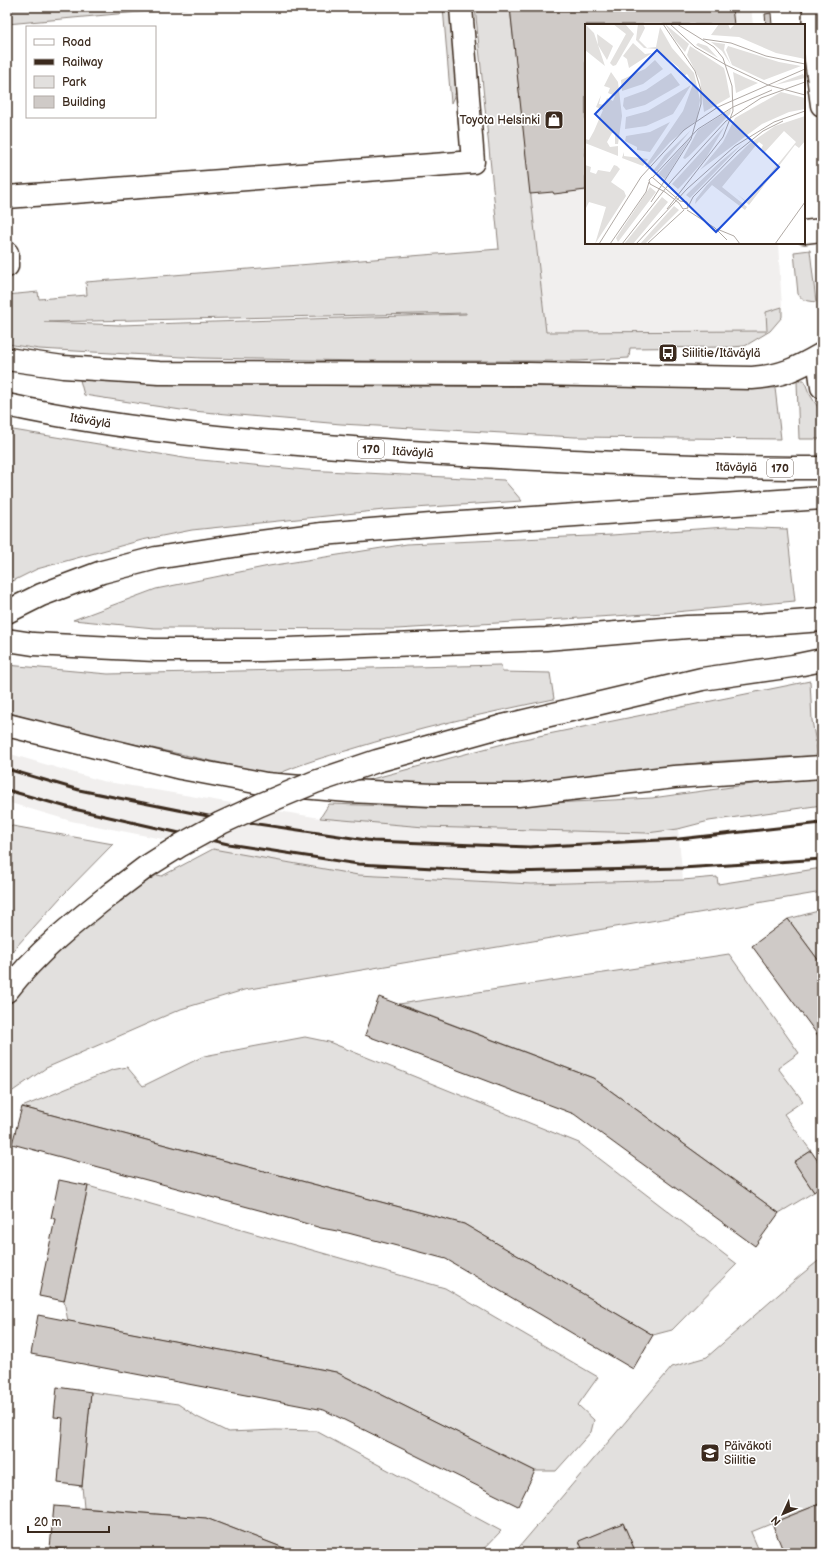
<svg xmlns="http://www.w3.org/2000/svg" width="829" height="1560" viewBox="0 0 829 1560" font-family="'Balsamiq Sans',sans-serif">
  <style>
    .built { fill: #f1efee }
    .green { fill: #e2e0de; stroke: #8e857e; fill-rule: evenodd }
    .building { fill: #cfcac7; stroke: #3b2a1e }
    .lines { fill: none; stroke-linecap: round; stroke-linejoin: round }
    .minor-casing { stroke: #3b2a1e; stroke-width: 25 }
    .major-casing { stroke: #3b2a1e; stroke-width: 25 }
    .highway-casing { stroke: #3b2a1e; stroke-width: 25 }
    .minor { stroke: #fff; stroke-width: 22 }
    .major { stroke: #fff; stroke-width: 22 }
    .highway { stroke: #fff; stroke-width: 22 }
    .rail { stroke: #3b2a1e; stroke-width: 3 }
    .highway-bridge-casing { stroke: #3b2a1e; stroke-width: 25; stroke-linecap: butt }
    .highway-bridge { stroke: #fff; stroke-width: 22 }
    .labels { text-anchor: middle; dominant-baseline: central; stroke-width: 3.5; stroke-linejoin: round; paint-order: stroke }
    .shield { fill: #fff; stroke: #766a62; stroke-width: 1 }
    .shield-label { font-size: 11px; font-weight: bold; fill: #3b2a1e }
    .poi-label { font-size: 12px; fill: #3b2a1e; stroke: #fff; text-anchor: start }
    .street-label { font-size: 12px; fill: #3b2a1e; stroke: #fff }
    .inset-road { fill: none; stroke: #b1aaa5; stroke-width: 1 }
    .view { fill: #1d4ed8; fill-opacity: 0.15; stroke: #1d4ed8; stroke-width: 2 }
    .inset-edge { fill: none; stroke: #3b2a1e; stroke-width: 2 }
  </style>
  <rect width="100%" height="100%" fill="#fff"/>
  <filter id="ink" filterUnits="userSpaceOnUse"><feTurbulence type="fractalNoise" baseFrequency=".025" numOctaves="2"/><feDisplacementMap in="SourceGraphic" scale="8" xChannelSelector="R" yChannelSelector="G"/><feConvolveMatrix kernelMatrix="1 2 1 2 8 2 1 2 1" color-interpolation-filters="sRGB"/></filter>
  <g filter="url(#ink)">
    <path class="built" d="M510,7H751L753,25H586V243H778L782,307L766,313L767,331L546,332Z
      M7,753L102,781L320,818L424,827L647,833L678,829L683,880L531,884L358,875L213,849L71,821L7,802Z"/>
    <path class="green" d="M7,7H194L7,24Z
      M443,7H452L461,81L451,103Z
      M475,7H510L546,332L767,331L766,312L782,307V317L770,331L745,346L731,347L630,348L629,358L578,361H364L201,358L39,349L7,344V295L38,292L39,299L87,295L86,282L499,249ZM466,314L120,325L44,322L466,313Z
      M810,250L816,302L803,300L798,294L794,252Z
      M80,380C312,389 544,385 775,388L781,439L575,437L341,424L181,410L84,395Z
      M801,380H804L809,393L819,409L822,425L821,439H799L797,382Z
      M7,429L190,459L306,470L504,480L522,501L384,510L192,530L142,540L37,569L7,584Z
      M726,527L787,529L795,601L664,613L397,629L154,628L73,620L156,589L269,566L407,544L612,535Z
      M7,665L108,674L501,665L502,672L550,673L554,699C485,713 416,729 349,750C324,757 300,764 276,775L56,727L7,712Z
      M810,681L812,720L818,756L783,757L706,762L494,786L426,788L364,781L514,741Z
      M822,777V805L709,821L678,829L647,833L424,827L320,818L329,804L455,808L652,798L789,779Z
      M7,825L113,844L61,897L7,957Z
      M213,849L358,875L531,884L683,880L717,877L718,884L822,868V892L244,990L181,1009L46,1068L7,1095V1008L21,988L59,947L121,898L157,875L162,876Z
      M822,910V965L788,919Z
      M729,954L799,1053L778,1068L803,1101L784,1114L811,1151L794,1162L814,1192L779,1213L593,1078L399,1004Z
      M305,1037L329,1042L579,1143L737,1264L672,1330L653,1335L464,1224L22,1107L112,1070L127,1067L143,1086L204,1056Z
      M88,1186L445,1288L598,1377L578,1405L594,1420L591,1432L556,1471H535L336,1372L68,1321L64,1301Z
      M822,1258V1503L751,1532L760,1553H636L623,1523L580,1541L584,1553H514L672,1367L707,1357L802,1274Z
      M91,1392L178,1404L197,1417L228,1432L276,1430L316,1431L501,1531L480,1553H297L206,1518L84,1508L82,1486Z"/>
    <path class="building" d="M510,7H732L734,25H586V190L554,194L553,192L530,194Z
      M771,13L772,25H766L765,14Z
      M788,919L822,965V1041L752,946Z
      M379,997L593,1078L779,1213L755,1246L574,1114L365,1035Z
      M22,1107L464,1224L653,1335L633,1369L446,1259L348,1233L321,1228L274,1214L12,1144Z
      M811,1151L822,1167V1186L814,1192L794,1162Z
      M59,1180L88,1186L64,1301L39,1296L55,1219L51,1218Z
      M38,1315L336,1372L535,1471L518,1506L324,1410L31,1354Z
      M57,1387L91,1392L82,1486L58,1483L63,1418L54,1417Z
      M822,1503V1553H784L772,1523Z
      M54,1506L206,1518L297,1553H108L50,1548Z
      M623,1523L636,1553H584L579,1541Z"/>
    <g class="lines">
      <g class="minor-casing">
        <path id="minor" d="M7,197L473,162L461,7
          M804,232L822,230
          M7,253V266"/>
      </g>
      <g class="major-casing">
        <path id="major" d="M814,7L813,38L822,105
          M822,361L820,372L822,387"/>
      </g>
      <g class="highway-casing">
        <g id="highway">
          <path d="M7,359L63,367L159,373L528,374L752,378C782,376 796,369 822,354"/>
          <path id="s1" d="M7,405C140,434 276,443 411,452C548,460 685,468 822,468"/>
          <path d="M7,612L41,595L102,572L156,558L253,543L322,534L431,525L822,498"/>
          <path d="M7,640L33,644L155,650H262L546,639L687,627L755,625L822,620"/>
          <path d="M7,725L181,768L266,784L349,791L433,795H518L674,777L822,767"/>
          <path d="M503,726L702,679L793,666L822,660"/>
          <path d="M7,991C36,953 75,922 113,892"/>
        </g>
      </g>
      <use href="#minor" class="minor"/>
      <use href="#major" class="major"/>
      <use href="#highway" class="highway"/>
      <path class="rail" d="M7,769L79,790L223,819L373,841L529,847L679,839L822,823
        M7,790L74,809L228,844L358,864L510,872L682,868L822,859"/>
      <g class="highway-bridge-casing">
        <path id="highway-bridge" d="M113,892L146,867L181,845L221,823L260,805L315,782L377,761L503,726"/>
      </g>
      <use href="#highway-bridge" class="highway-bridge"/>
    </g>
  </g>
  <defs>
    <g id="shop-square" transform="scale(1)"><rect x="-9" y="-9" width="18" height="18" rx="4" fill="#3b2a1e" stroke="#fff"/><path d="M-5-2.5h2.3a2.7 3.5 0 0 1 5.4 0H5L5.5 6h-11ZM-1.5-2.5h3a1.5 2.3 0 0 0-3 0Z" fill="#fff"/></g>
    <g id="bus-square" transform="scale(1)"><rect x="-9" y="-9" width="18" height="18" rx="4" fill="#3b2a1e" stroke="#fff"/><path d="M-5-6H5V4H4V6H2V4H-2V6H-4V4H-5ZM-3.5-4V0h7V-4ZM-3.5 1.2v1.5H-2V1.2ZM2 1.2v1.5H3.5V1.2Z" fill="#fff"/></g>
    <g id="school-square" transform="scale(1)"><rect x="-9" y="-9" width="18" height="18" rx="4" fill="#3b2a1e" stroke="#fff"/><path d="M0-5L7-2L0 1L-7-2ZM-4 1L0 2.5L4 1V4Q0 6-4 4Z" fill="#fff"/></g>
  </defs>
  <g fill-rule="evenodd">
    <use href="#shop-square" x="554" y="120"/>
    <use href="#bus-square" x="668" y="353"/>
    <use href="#school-square" x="710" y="1453"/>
  </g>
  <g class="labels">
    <g class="shield">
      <rect x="358" y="440" width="26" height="18" rx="3"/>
      <rect x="767" y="459" width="26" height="18" rx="3"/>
    </g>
    <g class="shield-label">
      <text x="371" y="449">170</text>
      <text x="780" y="468">170</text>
    </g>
    <g class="poi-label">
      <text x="540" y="120" text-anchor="end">Toyota Helsinki</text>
      <text x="682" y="353">Siilitie/Itäväylä</text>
      <text x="724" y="1446">Päiväkoti<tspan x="724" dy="14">Siilitie</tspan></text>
    </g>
    <g class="street-label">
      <text stroke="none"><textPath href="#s1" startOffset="85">Itäväylä</textPath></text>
      <text stroke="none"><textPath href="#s1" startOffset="409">Itäväylä</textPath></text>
      <text stroke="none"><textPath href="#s1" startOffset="733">Itäväylä</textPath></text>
    </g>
  </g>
  <g transform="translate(585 24)">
    <rect width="220" height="220" fill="#fff"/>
    <path d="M0,0L9,9L20,42L0,26ZM28,0H40L49,10L31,41L28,42L25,39L41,10ZM53,0H58L60,4L54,16L62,24L71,23L75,3L87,24L109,49L115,76L112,96L85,118L62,144L60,143L98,87L108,60L102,50L99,52L93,43L71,25L59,24L51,16ZM80,0L104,20L100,28L90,16ZM134,0H143L145,5L150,0H220V35L191,29L154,13L126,11ZM12,10L28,22L22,36L13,21ZM126,18L140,20L139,26L146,41L137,27ZM48,19L60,30L67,29L44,44L42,35L38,32ZM113,19L122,22L133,34L111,21ZM105,22L139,44L141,52L145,73L119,88L115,56L102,31ZM143,22L194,38L216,42L179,56L147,41L141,26ZM70,36L78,45L58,60L37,67L36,56L60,45ZM26,48L33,58L37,92L33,120H30V109H27L22,118L25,123L33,122V132L0,119V115L4,116L9,107L18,86L11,83L16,71L14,80L19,81L22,74L28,77L30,72L23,69L25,64L19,62ZM148,48L161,54L173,59L151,69ZM86,49L95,61L60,81L41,86L38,82L39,74L61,66ZM218,50L220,54L190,61L202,56ZM106,61L88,90L61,102L40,105L41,93L63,87ZM196,68L220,74V85L204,88L177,100L115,146L138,118L150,94ZM146,85L145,90L104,132L100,135L98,134L113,106ZM220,92V117L214,124L210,121L164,181L152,170L162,178L211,118L199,107L180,128L176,125L178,121L174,118L172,120L137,163L162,183L160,186L127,161L110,180L111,175L122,161L164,120L190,102ZM85,98L65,128L52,126V123L40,117L41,112L65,108ZM140,102L121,134L98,160L93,165L87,160ZM106,106L72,147H68L80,131ZM106,113L80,155L73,150ZM157,120L105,174L101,171L135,138ZM39,128V132L63,135L58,142L37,134ZM0,141L6,143L5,148L11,150L13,146L25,148L29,141L32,142L35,145L26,158L39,167L41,172L10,220L21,183L4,178L0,186ZM65,163L71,168L33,218L31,214ZM77,173L83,178L48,220H39ZM89,182L94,186L60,220H55Z" fill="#e2e0de"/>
    <path class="inset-road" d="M85,0L110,23L141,41L183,61L220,71M118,15L146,19L181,32L220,40M67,153L95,177L102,178L103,184L98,185L94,179L80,168L65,160L64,156ZM68,153L113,105L148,83L187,66M66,178L106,115L116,80V66L110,47L78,0M104,181L108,173L153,127L178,107L198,97M82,185L138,113L148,87L147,62L138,34L129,23L92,0M102,186L130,204L142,216M132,205L149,212L155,220M14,220L56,153L99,106L133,83L220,45M25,220L61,168L64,158M37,220L88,155L141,97L176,74L220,58M51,220L102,165L150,122L189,98L220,87M62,220L99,186M190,220L220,178"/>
    <path class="view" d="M72,26L194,143L131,208L10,90Z"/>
    <rect width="220" height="220" class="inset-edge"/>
  </g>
  <rect width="829" height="1560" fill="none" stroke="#fff" stroke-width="24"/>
  <rect x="12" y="12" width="805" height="1536" fill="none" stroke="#3b2a1e" stroke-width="1.5" filter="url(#ink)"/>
  <rect x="26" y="26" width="130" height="92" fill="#ffffff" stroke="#b1aaa5"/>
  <rect x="34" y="39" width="20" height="6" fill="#ffffff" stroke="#b1aaa5"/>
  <text x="62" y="46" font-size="12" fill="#3b2a1e">Road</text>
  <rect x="34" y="59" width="20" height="6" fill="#3b2a1e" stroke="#b1aaa5"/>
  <text x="62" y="66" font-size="12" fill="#3b2a1e">Railway</text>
  <rect x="34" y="76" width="20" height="12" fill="#e2e0de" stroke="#b1aaa5"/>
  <text x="62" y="86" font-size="12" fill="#3b2a1e">Park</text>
  <rect x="34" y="96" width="20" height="12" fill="#cfcac7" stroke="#b1aaa5"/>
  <text x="62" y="106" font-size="12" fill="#3b2a1e">Building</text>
  <g transform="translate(783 1514) rotate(226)" stroke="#ffffff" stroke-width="3" paint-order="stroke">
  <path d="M0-3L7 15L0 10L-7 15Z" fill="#3b2a1e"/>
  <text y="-6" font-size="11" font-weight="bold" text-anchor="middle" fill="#3b2a1e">N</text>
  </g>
  <path d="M28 1526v6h81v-6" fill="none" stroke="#3b2a1e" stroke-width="2"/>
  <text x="34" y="1526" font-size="12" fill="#3b2a1e" stroke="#ffffff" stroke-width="3" paint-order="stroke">20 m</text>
</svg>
